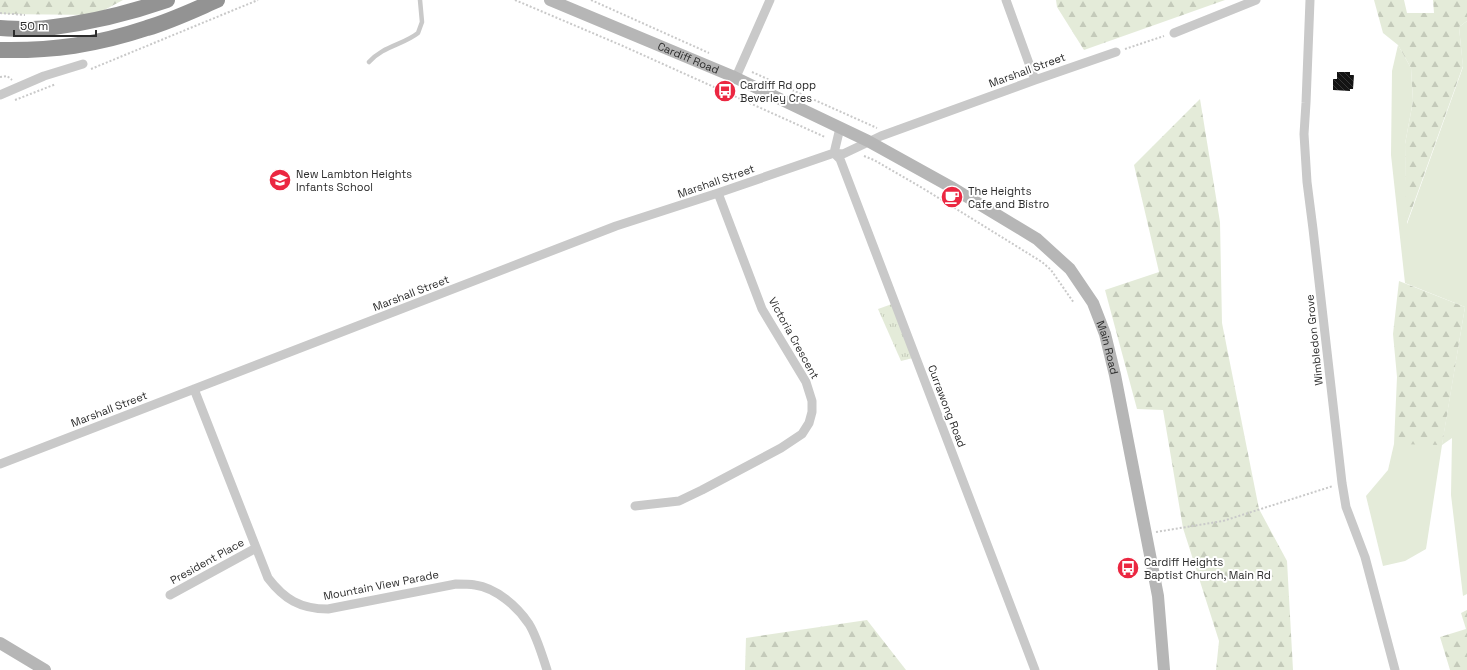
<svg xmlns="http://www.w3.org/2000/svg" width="1467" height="670" viewBox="0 0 1467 670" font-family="'Space Grotesk',sans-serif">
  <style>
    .grass { fill: #e4ebd9 }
    .forest { fill: url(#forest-firs) }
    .park { fill: url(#park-tufts) }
    .building { fill: url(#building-back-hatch) }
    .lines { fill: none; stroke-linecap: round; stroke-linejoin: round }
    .path { stroke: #c9c9c9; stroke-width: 2; stroke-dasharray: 2 2; stroke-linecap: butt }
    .lane { stroke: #c9c9c9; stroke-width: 4.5 }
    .street { stroke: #c9c9c9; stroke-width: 9 }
    .secondary { stroke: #b6b6b6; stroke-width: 12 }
    .highway { stroke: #939393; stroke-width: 16 }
    .labels { text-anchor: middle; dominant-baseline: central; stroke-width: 4; stroke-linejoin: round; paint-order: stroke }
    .street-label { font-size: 11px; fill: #2c2c2c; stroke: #fff }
    .poi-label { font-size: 11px; fill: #2c2c2c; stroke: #fff; text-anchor: start }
  </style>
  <defs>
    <pattern id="forest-firs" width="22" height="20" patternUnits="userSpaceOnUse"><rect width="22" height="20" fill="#e4ebd9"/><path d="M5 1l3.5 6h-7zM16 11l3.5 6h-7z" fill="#c4caba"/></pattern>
    <pattern id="park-tufts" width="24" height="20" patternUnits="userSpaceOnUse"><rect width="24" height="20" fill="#e4ebd9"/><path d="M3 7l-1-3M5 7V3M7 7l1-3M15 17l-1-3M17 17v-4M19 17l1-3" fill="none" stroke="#c4caba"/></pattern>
    <pattern id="building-back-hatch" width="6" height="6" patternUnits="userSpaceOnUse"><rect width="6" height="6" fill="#131313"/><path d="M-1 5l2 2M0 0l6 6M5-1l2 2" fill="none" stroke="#363636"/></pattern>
  </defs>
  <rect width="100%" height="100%" fill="#fff"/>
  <path class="grass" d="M1467,21V594L1463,596L1451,495L1452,438L1442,445L1426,549L1405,561L1383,566L1366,496L1388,470L1394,444H1442L1465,307L1405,283L1391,155L1392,71L1398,45L1411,68L1413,101L1405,144L1407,224L1463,67L1459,27Z"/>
  <path class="forest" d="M0,0H123L95,15L0,14Z
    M1056,0H1225L1084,50L1057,7Z
    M1374,0H1404L1407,13H1434L1433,0H1467V21L1459,27L1463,66L1406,225L1405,144L1413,101L1411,68L1398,45L1383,33Z
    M1200,99L1220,222L1222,323L1259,509L1287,561L1293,670H1216L1219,641L1183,528L1163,410L1137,409L1105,290L1159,272L1134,165Z
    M1399,281L1465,307L1442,445L1394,444L1397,377L1393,334Z
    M1467,610V670H1450L1440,637L1466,629L1461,613Z
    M867,620L906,670H745L746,638Z"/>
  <path class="park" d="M892,304L913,358L901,361L878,309Z"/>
  <path class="building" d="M1337,72H1350V75H1354L1353,89H1350V91L1333,90V79H1337Z"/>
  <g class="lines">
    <path class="path" d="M515,0L623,46L825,137
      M591,0L709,53
      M0,13L25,15
      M1125,49L1164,36
      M91,69L258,0
      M752,72L877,128
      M0,77L7,76L12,80
      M15,100L56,84
      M864,156L874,160L924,189L1042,262L1051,270L1074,303
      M1156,532L1223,521L1333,486"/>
    <path class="lane" d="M369,62C383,46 403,45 418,33L422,22L420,0"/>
    <path class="street" d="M1006,0L1035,80
      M1310,0L1306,103L1304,134L1307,182L1313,229L1342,483L1346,507L1365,557L1395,670
      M1174,33L1256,0
      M736,77L770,0
      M0,95L44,76L83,64
      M840,128L834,153L840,159L1035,670
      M194,389L268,578C284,599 300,609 328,609L456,584C462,584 469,584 475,585C496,588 517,606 529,624C537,637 542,655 547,670
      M0,464L616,226L718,193L834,153L843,154L881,136L1035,80L1116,52
      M635,506L679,501L702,490L781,448L802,434L809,423L812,412V401L806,382L762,309L718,193
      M170,595L256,548"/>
    <g class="secondary">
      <path id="s1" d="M550,0L732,76L868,141L951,187L1037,239L1070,269L1093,303L1105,334L1115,375L1158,596L1164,670"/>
      <path d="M0,643L45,670"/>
    </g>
    <path class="highway" d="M0,28C15,29 31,30 47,28C88,23 127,14 167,0
      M0,50C53,51 96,45 147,28C171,21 194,10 217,0"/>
  </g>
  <defs>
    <g id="bus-disc" transform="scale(1.15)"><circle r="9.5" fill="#eb2741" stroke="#fff"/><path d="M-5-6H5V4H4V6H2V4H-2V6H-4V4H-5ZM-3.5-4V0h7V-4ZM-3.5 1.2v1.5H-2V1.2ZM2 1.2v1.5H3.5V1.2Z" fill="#fff"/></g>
    <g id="school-disc" transform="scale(1.15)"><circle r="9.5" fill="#eb2741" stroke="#fff"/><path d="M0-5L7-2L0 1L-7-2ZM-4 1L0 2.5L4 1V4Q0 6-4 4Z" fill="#fff"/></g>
    <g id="cafe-disc" transform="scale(1.15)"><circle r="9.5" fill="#eb2741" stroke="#fff"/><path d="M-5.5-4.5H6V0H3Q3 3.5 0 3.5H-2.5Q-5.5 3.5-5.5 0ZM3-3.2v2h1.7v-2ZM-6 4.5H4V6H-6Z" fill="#fff"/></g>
  </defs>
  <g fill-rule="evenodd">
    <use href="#bus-disc" x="725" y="91"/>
    <use href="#school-disc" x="280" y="180"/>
    <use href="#cafe-disc" x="952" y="197"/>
    <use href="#bus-disc" x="1128" y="568"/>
  </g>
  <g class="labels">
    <g class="street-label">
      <text stroke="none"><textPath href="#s1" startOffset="150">Cardiff Road</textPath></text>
      <text transform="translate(1027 70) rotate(-20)">Marshall Street</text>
      <text transform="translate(716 181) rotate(-19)">Marshall Street</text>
      <text transform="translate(411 293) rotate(-21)">Marshall Street</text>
      <text transform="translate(794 338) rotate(61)">Victoria Crescent</text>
      <text transform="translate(1314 340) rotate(-96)">Wimbledon Grove</text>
      <text stroke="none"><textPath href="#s1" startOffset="676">Main Road</textPath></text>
      <text transform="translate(947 406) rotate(69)">Currawong Road</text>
      <text transform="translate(109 409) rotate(-21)">Marshall Street</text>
      <text transform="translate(207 561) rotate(-29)">President Place</text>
      <text transform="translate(381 585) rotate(-11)">Mountain View Parade</text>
    </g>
    <g class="poi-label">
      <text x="740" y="85">Cardiff Rd opp<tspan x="740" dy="13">Beverley Cres</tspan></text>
      <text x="296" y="174">New Lambton Heights<tspan x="296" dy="13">Infants School</tspan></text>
      <text x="968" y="191">The Heights<tspan x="968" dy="13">Cafe and Bistro</tspan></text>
      <text x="1144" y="562">Cardiff Heights<tspan x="1144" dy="13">Baptist Church, Main Rd</tspan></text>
    </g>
  </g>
  <path d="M14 30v6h82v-6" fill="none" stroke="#2c2c2c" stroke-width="2"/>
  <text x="20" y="30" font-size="12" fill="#2c2c2c" stroke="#ffffff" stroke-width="3" paint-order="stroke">50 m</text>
</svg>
